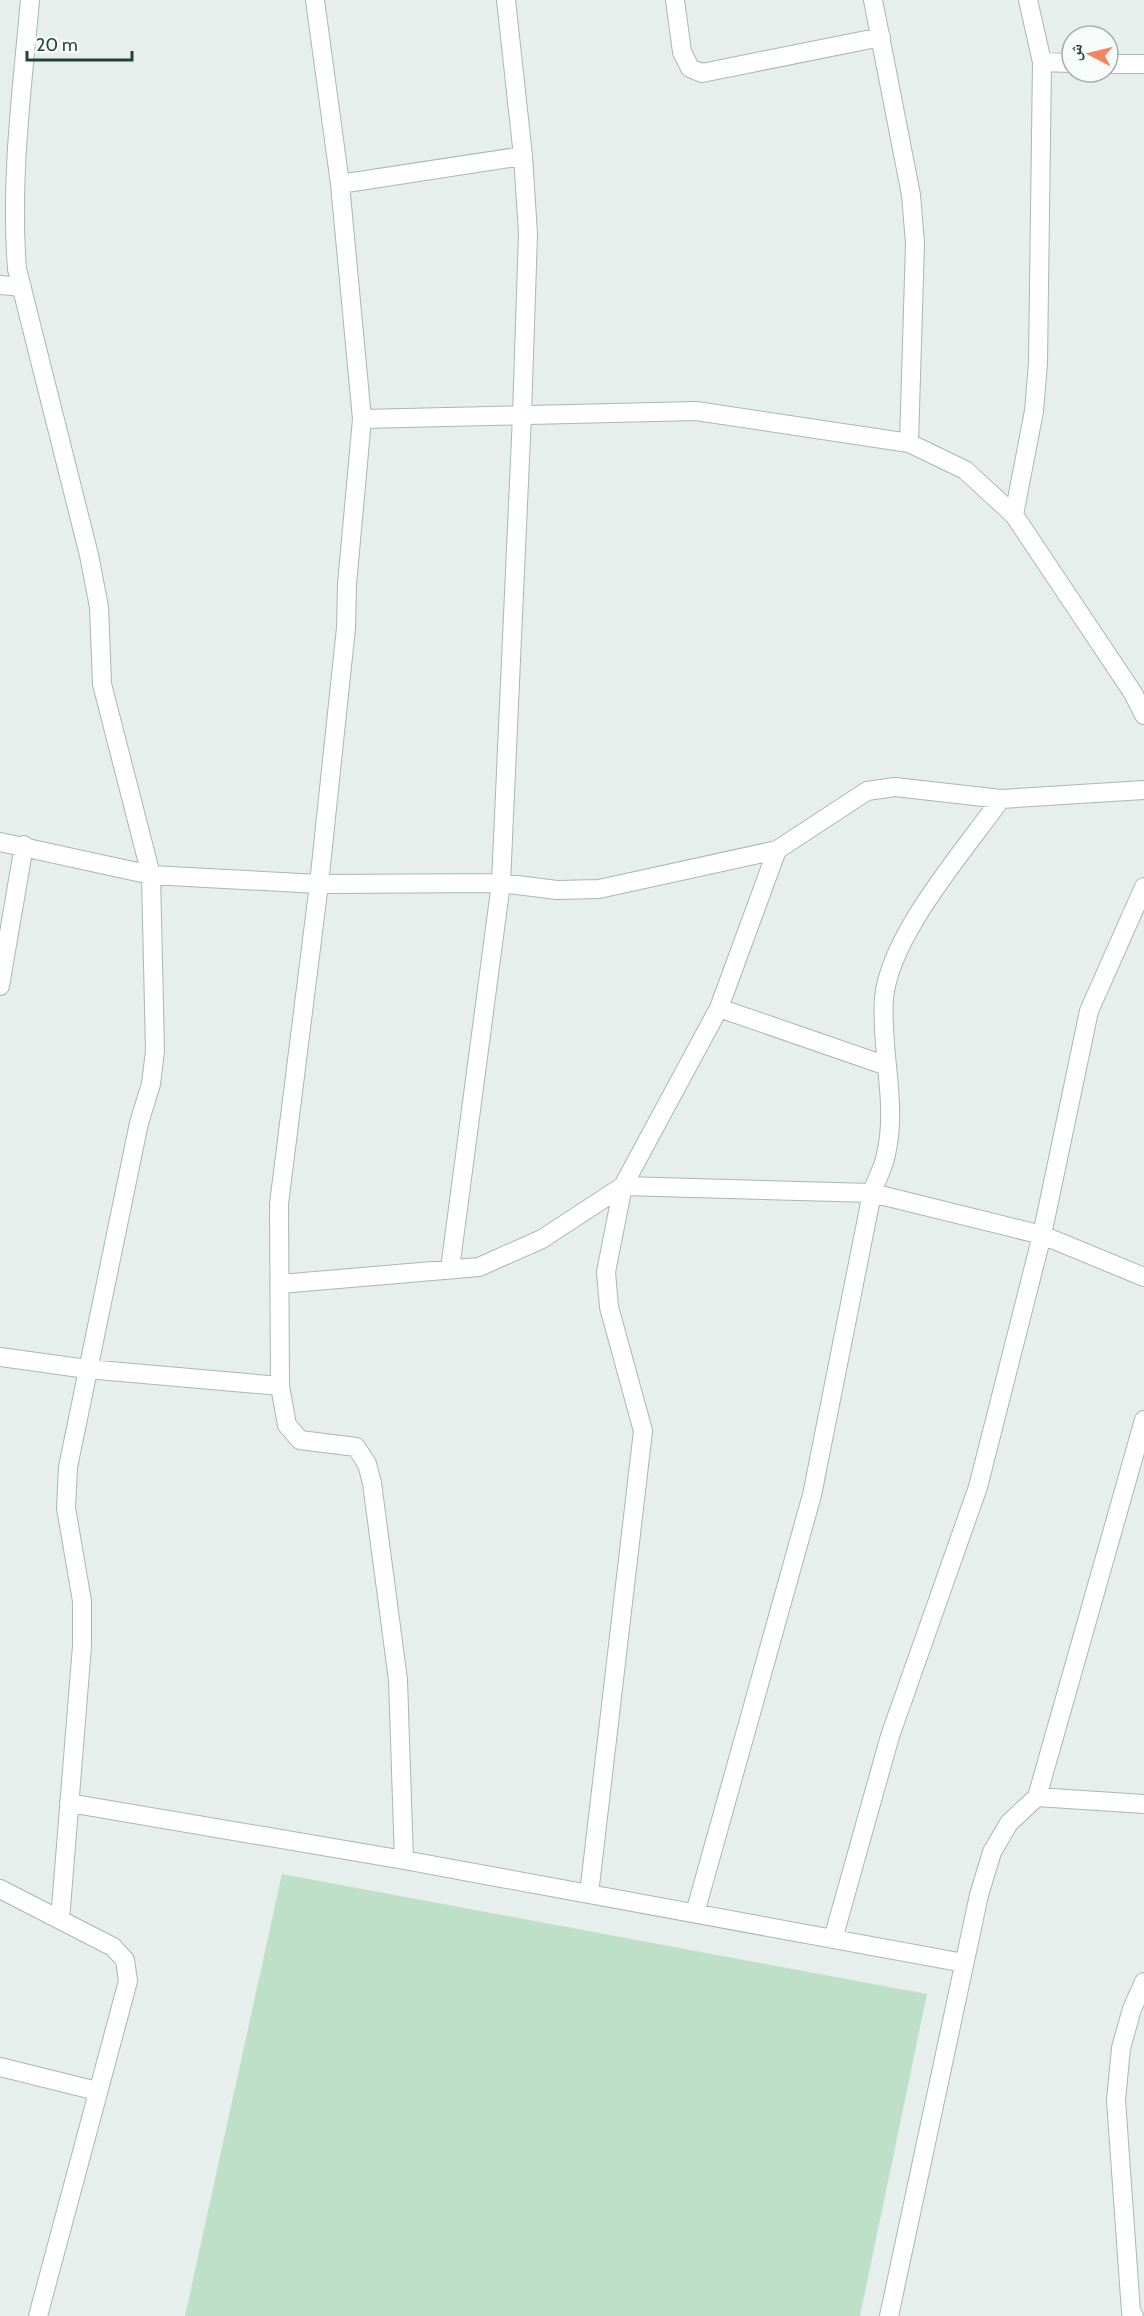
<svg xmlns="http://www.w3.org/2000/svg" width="1144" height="2316" viewBox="0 0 1144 2316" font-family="Cabin,'Noto Naskh Arabic',sans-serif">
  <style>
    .green { fill: #bfe0c8 }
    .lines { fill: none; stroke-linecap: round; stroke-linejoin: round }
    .street-casing { stroke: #a8b8b2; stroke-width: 20 }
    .street { stroke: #fff; stroke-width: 18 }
  </style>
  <rect width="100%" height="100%" fill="#e6efeb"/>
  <path class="green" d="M282,1874L927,1994L860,2316H185Z"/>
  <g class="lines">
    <g class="street-casing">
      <path id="street" d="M30,0C22,90 10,179 17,269L89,555L99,607L102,684L151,875L155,1051L151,1084L139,1123L68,1467L66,1508L82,1601V1646L60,1920
        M315,0L340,184L362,419L347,584L346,628L319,884L279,1204L280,1386L287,1425L300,1440L356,1447L367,1464L372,1483L398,1680L404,1860
        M675,0L682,52L690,68L702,73L881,37
        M873,0L911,195L915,243L909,443
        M1042,62L1072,63
        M1108,64H1144
        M340,184L523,156
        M0,285L22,287
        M362,419L696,411L909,443L965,470L1014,515L1133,693L1144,715
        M1014,515L1034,411L1038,363L1042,62L1028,0
        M0,842L151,875L319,884L501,883L557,890L599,889L777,850L867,791L895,787L1001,799L1144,790
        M0,986L24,845
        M719,1008L887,1066
        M450,1269L501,883L522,415L528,234L523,156L506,0
        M280,1284L479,1267L542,1239L623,1186L872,1193L1042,1235L1144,1277
        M0,1357L87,1369L280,1386
        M1037,1797L1144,1804
        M69,1803L404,1860L964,1963
        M0,1889L113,1947L125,1960L128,1981L38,2316
        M589,1894L643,1431L609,1307L606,1272L623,1186L719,1008L777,850
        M695,1913L812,1495L872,1193C876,1180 884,1167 886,1154C898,1104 880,1049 884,998C890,935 964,851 1001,799
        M833,1939L890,1736L978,1487L1042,1235L1089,1011L1144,887
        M0,2067L97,2091
        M889,2316L979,1895L992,1852L1009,1823L1037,1797L1144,1420
        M1134,2316L1131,2312L1116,2100L1121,2048L1132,2009L1144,1982"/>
    </g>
    <use href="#street" class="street"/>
  </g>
  <g transform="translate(1090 54) rotate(277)"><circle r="28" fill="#f7fbf9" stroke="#a3b1ad" stroke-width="1.5"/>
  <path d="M0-4.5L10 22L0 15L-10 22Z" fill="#f4845f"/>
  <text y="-9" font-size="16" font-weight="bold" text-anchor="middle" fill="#24423a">ش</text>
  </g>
  <path d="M27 51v9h105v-9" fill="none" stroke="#24423a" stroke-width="3"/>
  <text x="36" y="51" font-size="18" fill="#24423a" stroke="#f7fbf9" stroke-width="4.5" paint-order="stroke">20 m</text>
</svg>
